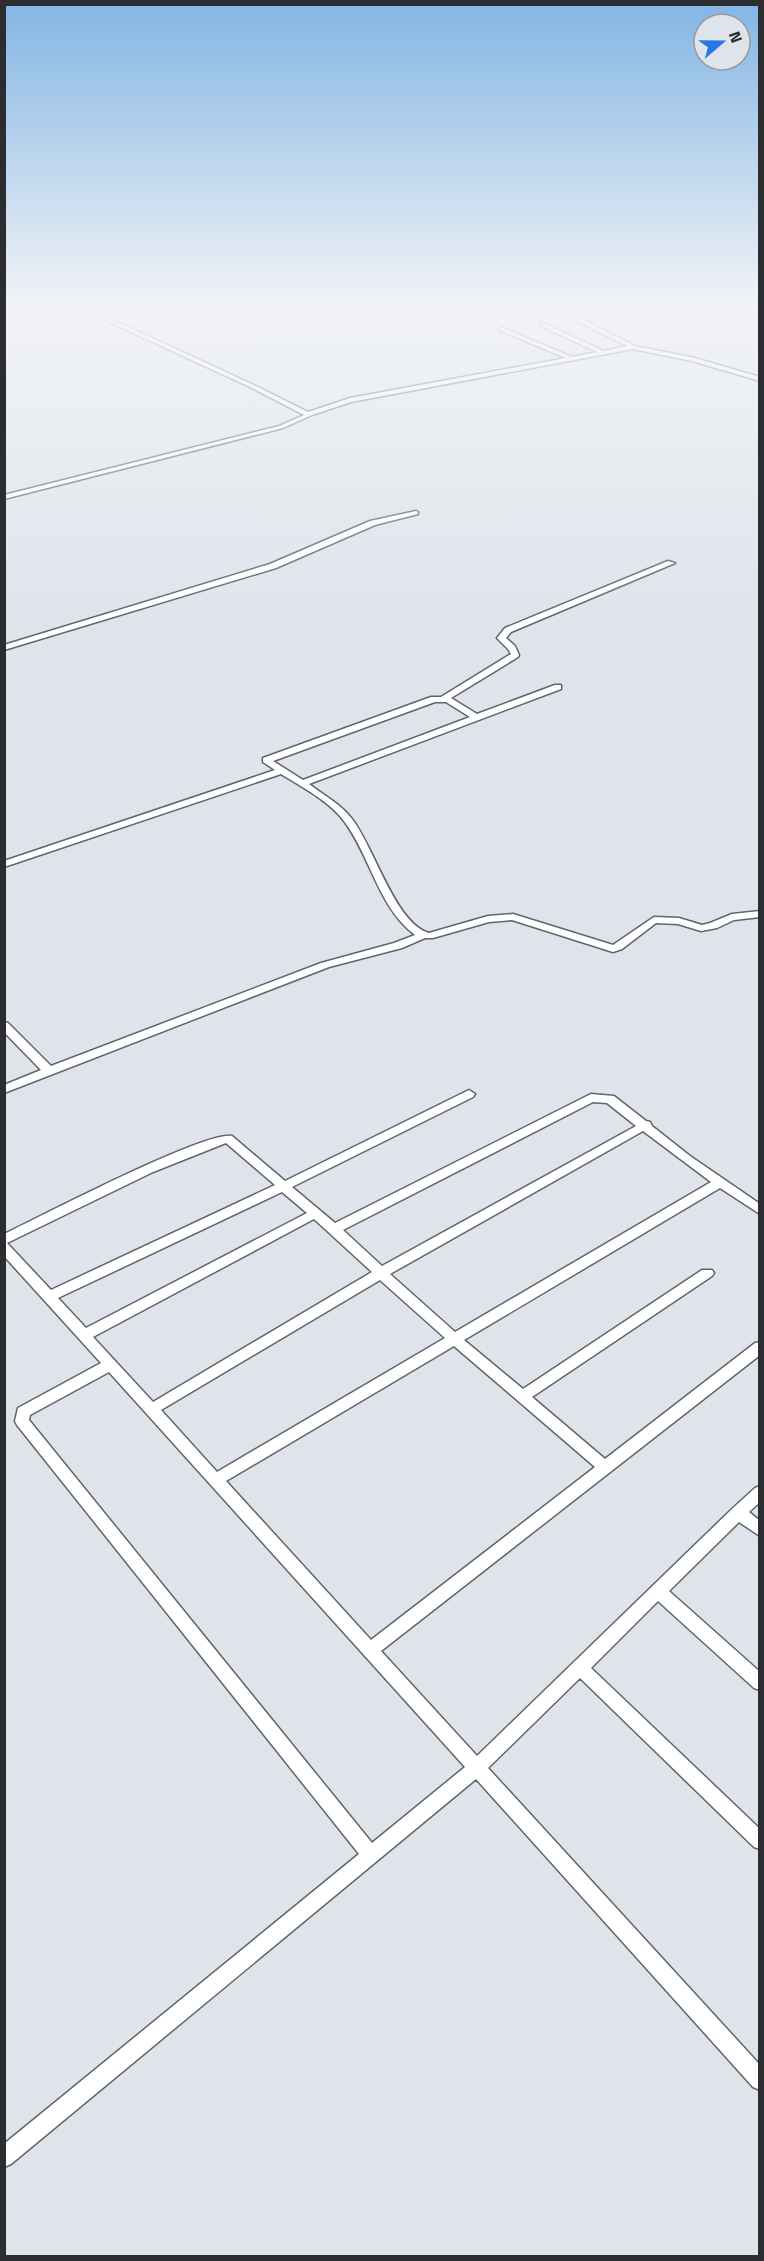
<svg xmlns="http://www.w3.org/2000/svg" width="764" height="2261" viewBox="0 0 764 2261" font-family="'Titillium Web',sans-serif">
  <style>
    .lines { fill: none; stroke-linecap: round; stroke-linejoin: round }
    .minor-casing { stroke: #61656b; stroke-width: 3 }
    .minor { fill: #fff; fill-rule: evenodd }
  </style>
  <rect width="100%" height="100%" fill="#dfe4eb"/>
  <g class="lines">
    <g class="minor-casing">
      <path id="minor" d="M68,303C78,303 86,311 96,311C114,309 131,303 149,303L98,313L254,385L308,412L350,398L566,358L499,330L501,327L572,357L597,352L541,326V324H545L604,351L627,346L557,311L555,303H561L562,309L635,346L695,358L760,377V381L692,361L633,349L351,402L312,415L283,428L4,499V495L279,426L304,415L250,387Z
        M416,511L418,512V514L375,525L276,568L4,650V645L270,564L370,521Z
        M668,561L675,563L511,632L506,638L515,646L519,655L518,657L451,698L477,714L555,685H561V689L309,784C323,795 341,804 352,819C374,847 395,923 429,933L488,916L513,914L613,945L654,917L679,918L702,925L710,923L732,914L760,911V917L734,920L717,928L701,931L678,924L656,923L622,949L613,952L512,920L489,922L433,938H425L402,948L329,967L4,1093V1085L41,1070L4,1032V1022L8,1023L51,1066L321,963L394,943L415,935C378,907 371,857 344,821C329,801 302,787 281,774L4,867V861L275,770L263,762V758L431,697H441L511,654L508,649L497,638L505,628ZM435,702H446L470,717L303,780L273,761Z
        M469,1090L475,1094L473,1097L292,1187L335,1223L591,1094L614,1096L646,1121L650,1122L652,1126L690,1156L760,1204V1214L720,1188L464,1340L523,1389L702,1270H712L714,1273L712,1276L532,1397L605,1459L755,1343L760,1342V1355L381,1651L477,1756L733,1508L755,1488L760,1486V1502L749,1512L760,1521V1536L739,1522L669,1591L760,1672V1690L754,1688L658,1601L591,1668L760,1829V1849L754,1847L580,1678L488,1768L760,2065V2090L753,2087L476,1779L11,2164L4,2167V2144L359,1854L17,1425L15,1421L18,1408L101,1363L4,1256V1234C38,1218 206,1130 232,1136L285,1181ZM593,1102L607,1103L636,1126L382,1266L343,1230ZM643,1131L711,1182L455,1332L390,1274ZM226,1143L275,1185L51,1290L7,1243L153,1172ZM282,1192L307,1213L86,1328L58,1298ZM314,1219L372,1272L153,1402L93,1337ZM380,1280L445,1338L217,1472L161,1410ZM454,1346L595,1467L371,1640L226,1481ZM109,1372L465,1767L372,1843L29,1420L30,1415Z"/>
    </g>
    <use href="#minor" class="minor"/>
  </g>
  <linearGradient id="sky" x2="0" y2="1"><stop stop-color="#83b5e4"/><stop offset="0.49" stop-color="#f1f3f6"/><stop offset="1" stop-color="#f1f3f6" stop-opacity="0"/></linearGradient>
  <rect width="764" height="620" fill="url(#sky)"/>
  <rect width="764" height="2261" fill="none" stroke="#2b2d30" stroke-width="12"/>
  <g transform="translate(722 42) rotate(70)"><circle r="28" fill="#dfe4eb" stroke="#979ba0" stroke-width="1.5"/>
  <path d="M0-4.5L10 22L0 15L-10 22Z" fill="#2877e3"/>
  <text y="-9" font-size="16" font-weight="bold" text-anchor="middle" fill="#2b2d30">N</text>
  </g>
</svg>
